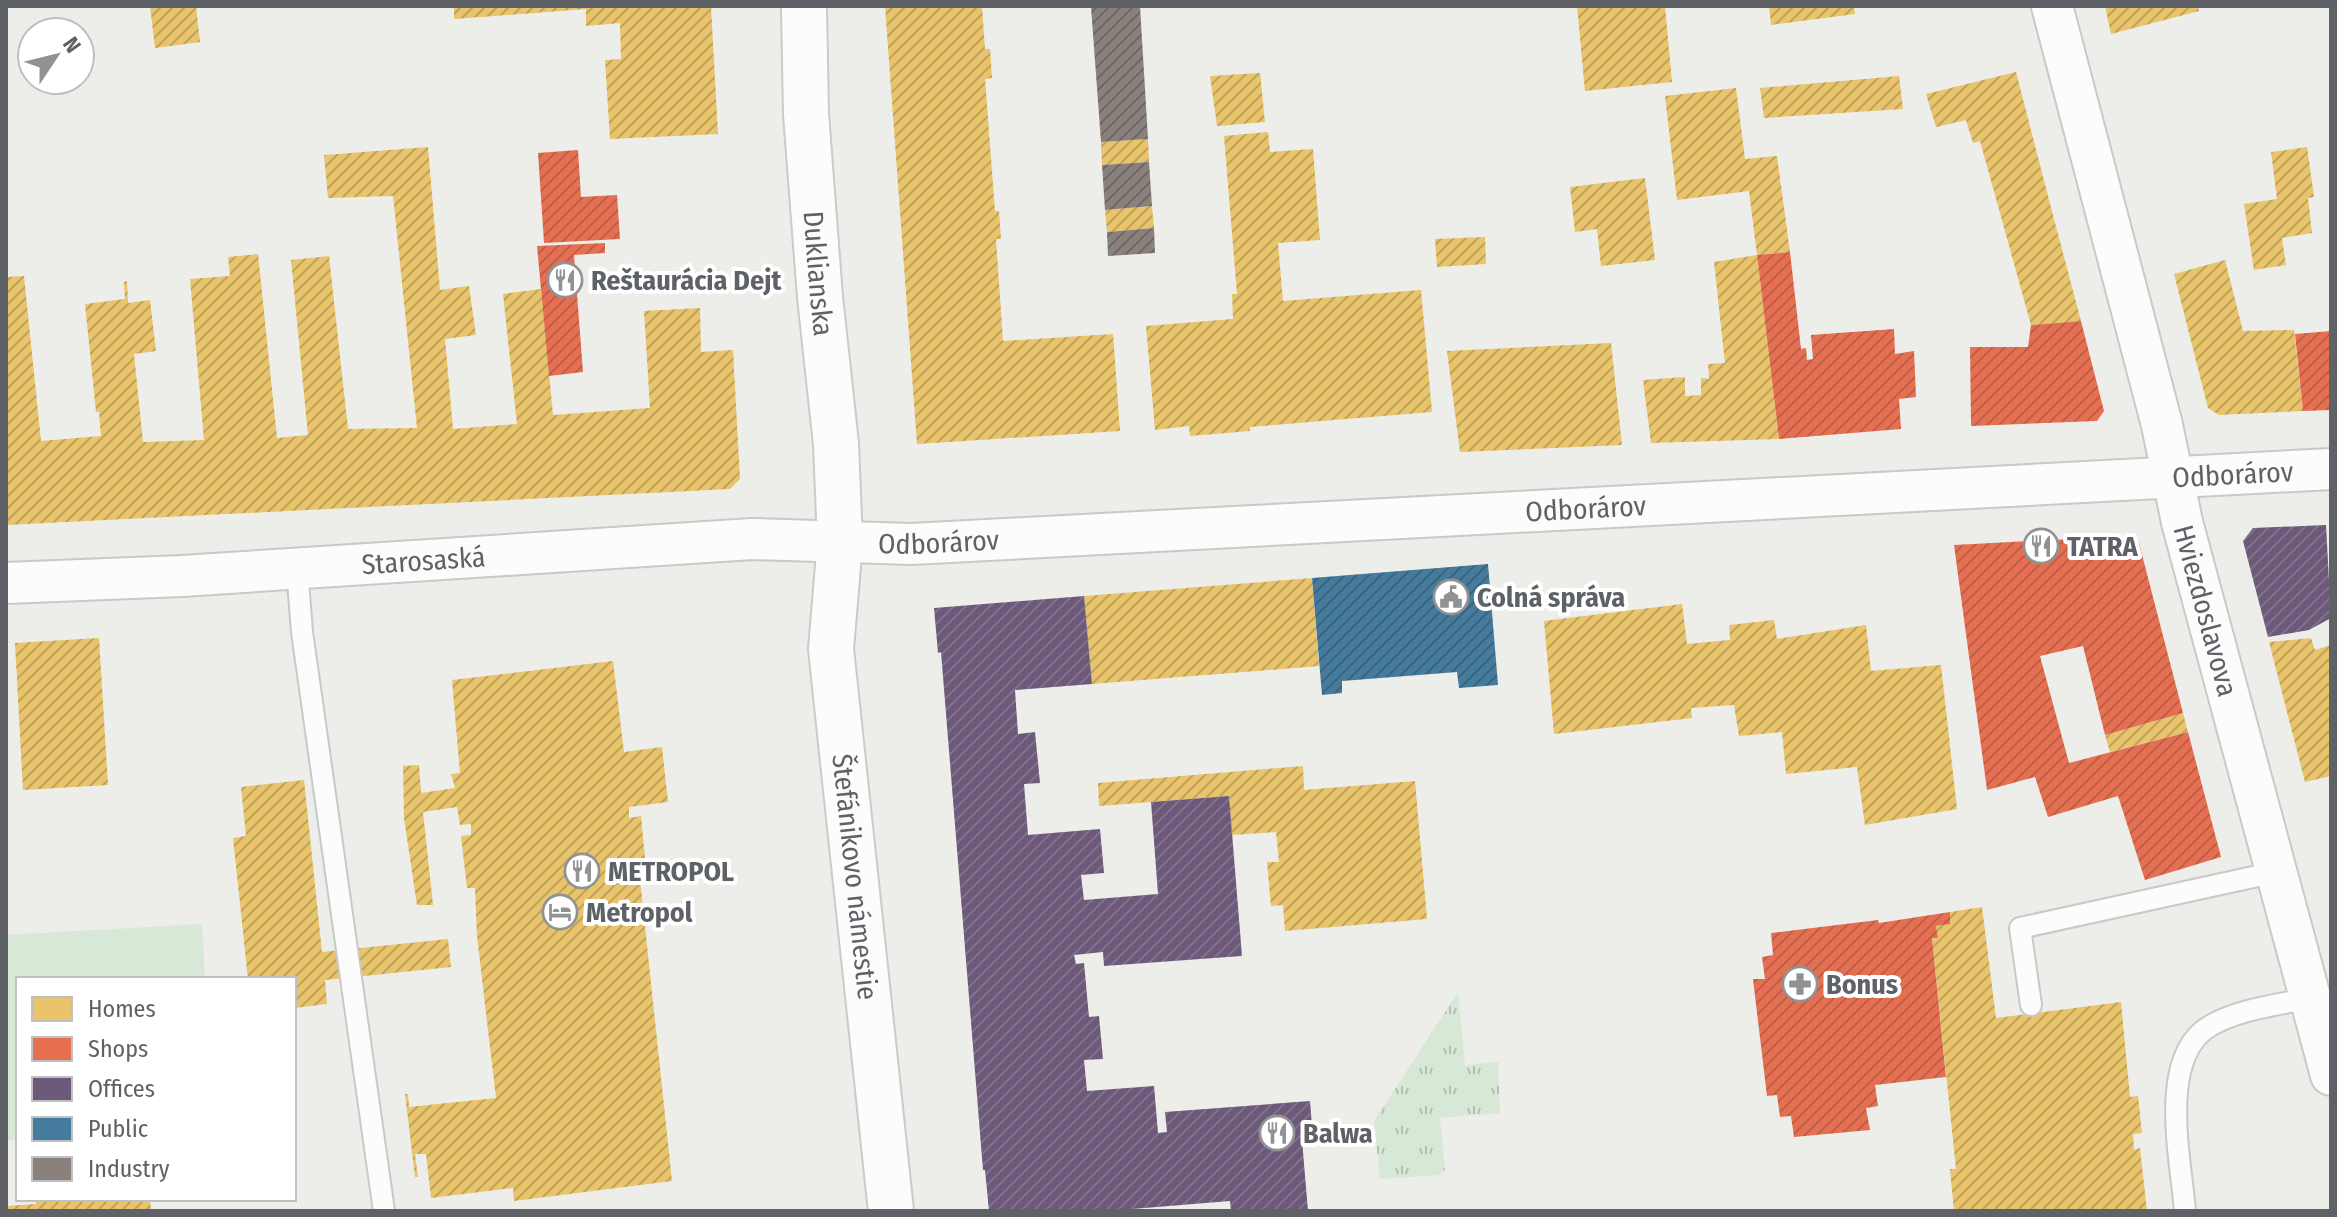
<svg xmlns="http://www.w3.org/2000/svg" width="2337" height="1217" viewBox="0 0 2337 1217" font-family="'Fira Sans Condensed',sans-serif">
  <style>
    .grass { fill: url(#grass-tufts) }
    .park { fill: #d7e9d6 }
    .homes { fill: url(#homes-hatch) }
    .shops { fill: url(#shops-hatch) }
    .offices { fill: url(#offices-hatch) }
    .public { fill: url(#public-hatch) }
    .industry { fill: url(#industry-hatch) }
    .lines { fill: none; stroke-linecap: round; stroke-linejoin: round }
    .lane-casing { stroke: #c9c9c9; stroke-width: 24 }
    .street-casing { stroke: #c9c9c9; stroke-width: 44 }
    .secondary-casing { stroke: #cacbcb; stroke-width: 48 }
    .lane { stroke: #fcfcfc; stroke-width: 20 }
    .street { stroke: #fcfcfc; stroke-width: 40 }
    .secondary { stroke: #fcfcfc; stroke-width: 44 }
    .labels { text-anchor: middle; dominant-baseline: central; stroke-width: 8; stroke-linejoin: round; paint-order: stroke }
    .street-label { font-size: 28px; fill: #5e6166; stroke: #fff }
    .poi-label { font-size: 28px; font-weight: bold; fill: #5e6166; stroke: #fff; text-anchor: start }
  </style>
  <defs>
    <pattern id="grass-tufts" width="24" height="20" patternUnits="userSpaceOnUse" patternTransform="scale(2)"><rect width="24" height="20" fill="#d7e9d6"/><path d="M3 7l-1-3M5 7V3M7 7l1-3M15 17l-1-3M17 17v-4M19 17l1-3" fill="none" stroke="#b2c0b1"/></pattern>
    <pattern id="homes-hatch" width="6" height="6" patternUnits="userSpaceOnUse" patternTransform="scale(2)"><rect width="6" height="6" fill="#e9c46a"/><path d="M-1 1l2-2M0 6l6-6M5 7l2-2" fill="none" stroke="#c0a35b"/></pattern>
    <pattern id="shops-hatch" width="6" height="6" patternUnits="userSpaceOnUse" patternTransform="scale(2)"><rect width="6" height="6" fill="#e76f51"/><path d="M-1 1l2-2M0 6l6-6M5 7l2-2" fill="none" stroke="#be5f47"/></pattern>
    <pattern id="offices-hatch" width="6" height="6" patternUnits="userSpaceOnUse" patternTransform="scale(2)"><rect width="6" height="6" fill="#6d597a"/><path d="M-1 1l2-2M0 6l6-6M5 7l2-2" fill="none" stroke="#81718b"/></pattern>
    <pattern id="public-hatch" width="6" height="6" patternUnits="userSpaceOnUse" patternTransform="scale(2)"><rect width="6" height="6" fill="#457b9d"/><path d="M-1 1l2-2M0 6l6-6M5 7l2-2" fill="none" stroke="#3b647e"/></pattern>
    <pattern id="industry-hatch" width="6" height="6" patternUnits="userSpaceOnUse" patternTransform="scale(2)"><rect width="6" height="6" fill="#8a817c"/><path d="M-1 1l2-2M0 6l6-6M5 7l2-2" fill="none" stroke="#6e6865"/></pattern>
  </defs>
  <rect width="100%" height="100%" fill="#edede9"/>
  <path class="grass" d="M1458,992L1465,1065L1498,1062L1500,1113L1440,1118L1445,1170L1439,1175L1380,1179L1374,1121Z"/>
  <path class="park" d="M202,924L205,979H18V1139L6,1140V935Z"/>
  <path class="homes" d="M150,6H196L200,42L155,48Z
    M454,6H711L718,134L610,139L605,60L621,59L620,23L586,26V9L454,19Z
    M885,6H982L985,49H990L992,78L985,79L995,211H999L1001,239H996L1003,341L1113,334L1120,431L917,444Z
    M1577,6H1665L1672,82L1585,91Z
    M1769,6H1854L1855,14L1771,25Z
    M2105,6H2198L2199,11L2111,34Z
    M2016,72L2054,219L2081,321L2031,325L1980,141L1973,143L1966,120L1936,127L1926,94Z
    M1260,73L1265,122L1217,126L1210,76Z
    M1899,76L1903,109L1764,118L1760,88Z
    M1736,88L1745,159L1777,156L1790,252L1757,255L1749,191L1677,200L1665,96Z
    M1268,132L1270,152L1313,149L1320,240L1278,243L1283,301L1421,290L1432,412L1250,427V431L1190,436L1189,426L1155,430L1146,326L1233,319L1232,294H1237L1224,136Z
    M1148,139L1149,162L1102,165L1101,142Z
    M428,147L440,290L469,286L476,335L445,339L453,429L517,424L503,294L541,289L553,415L650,408L644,311L700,308L701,352L733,350L740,479L730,489L6,525V277L24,276L41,441L101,436L99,412H96L85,304L125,299L124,282L127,281L128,303L150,300L156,351L134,354L143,442L204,440L190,279L230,276L228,257L258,254L277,438L308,435L291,260L329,256L348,429L417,428L393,196L328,198L324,155Z
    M2307,147L2314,197L2308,198L2312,233L2282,238L2286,265L2254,270L2244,204L2277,199L2271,152Z
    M1645,178L1655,260L1601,266L1597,229L1575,232L1570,187Z
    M1152,206L1154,228L1107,232L1105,210Z
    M1485,237L1486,264L1437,267L1435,239Z
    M1757,255L1779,439L1651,443L1643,380L1685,377V396L1701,395V378L1709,379L1708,364L1725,363L1714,262Z
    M2225,260L2243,331L2294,330L2303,411L2219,415L2208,408L2174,274Z
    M1611,343L1622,445L1460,452L1447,351Z
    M1312,578L1319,666L1092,684L1084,596Z
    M1682,604L1687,644L1730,640L1729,625L1774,620L1777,639L1866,625L1871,671L1941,665L1957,809L1865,825L1857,767L1786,774L1782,732L1739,736L1734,705L1691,708L1692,718L1554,734L1544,621Z
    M99,638L108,785L23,790L15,643Z
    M2311,638L2315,650L2331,645V776L2305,782L2269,642Z
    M613,661L624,752L662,747L668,802L629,807V818L641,816L646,869L639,870L672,1181L514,1201L513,1188L431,1198L426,1154H415L418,1177H415L405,1094H408L409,1107L496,1098L477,936L475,888H467L461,836L471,835V824L460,825L457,807L423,812L433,905H417L404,818L403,766L419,765L421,793L455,788L451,774L460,773L452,680Z
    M2183,713L2188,732L2110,752L2105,735Z
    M1303,766L1304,790L1415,781L1427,919L1285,931L1283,905L1271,906L1267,862H1279L1276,832L1232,835L1229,796L1099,806L1098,783Z
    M304,780L322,952L448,939L451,967L325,980L327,1004L294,1008V979H248L233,838L246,836L241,787Z
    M1982,907L1996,1018L2121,1002L2130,1097L2138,1096L2142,1133L2133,1134L2134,1150L2140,1148L2147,1211H1954L1950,1169H1956L1932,938H1938L1936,926L1950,924V912Z
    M36,1199H150L151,1211H6V1206L36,1204Z"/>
  <path class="shops" d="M578,150L581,197L617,195L620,239L544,243L538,153Z
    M605,243V253L574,255L583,372L549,376L537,246Z
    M1790,252L1801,349L1806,348L1807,360L1813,359L1811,335L1894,329L1895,354L1914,351L1916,397L1899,399L1901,429L1779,439L1757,255Z
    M2081,321L2104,411L2097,421L1971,426L1970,347H2028L2031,325Z
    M2331,331V410L2303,411L2295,334Z
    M2128,536L2139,543L2183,713L2105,735L2083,646L2040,656L2069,763L2188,732L2221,857L2145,880L2118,796L2048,817L2035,777L1987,790L1954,545Z
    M1950,912V924L1936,926L1938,938H1932L1946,1077L1875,1085L1878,1106L1866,1108L1870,1130L1794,1137L1791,1116L1780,1117L1777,1095L1767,1096L1753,979H1765L1762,957L1773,955L1771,933L1878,920L1879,923Z"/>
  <path class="offices" d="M2326,525L2331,618L2309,630L2268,637L2243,541L2253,528Z
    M1084,596L1092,684L1015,690L1018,734L1035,732L1040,783L1024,784L1028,835L1100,829L1104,873L1081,875L1084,900L1158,894L1151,802L1229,796L1242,956L1104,966L1103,952L1074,955L1076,964L1084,963L1089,1017L1099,1016L1103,1059L1084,1060L1087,1091L1154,1086L1158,1133L1167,1132L1165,1112L1310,1101L1313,1139L1302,1140L1308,1211H1231L1230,1201L1108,1211H989L985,1170H983L941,652L938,653L934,608Z"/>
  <path class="public" d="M1488,564L1498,685L1459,688L1457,672L1342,681V693L1322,695L1312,578Z"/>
  <path class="industry" d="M1140,6L1148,139L1101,142L1091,7Z
    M1149,162L1152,206L1105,210L1102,165Z
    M1154,228L1155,253L1108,256L1107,232Z"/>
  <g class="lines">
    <g class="lane-casing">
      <path id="lane" d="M297,568L302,632L384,1211
        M2031,1005L2020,928L2276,872
        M2185,1211C2181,1160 2157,1057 2210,1026C2239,1009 2278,1005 2310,998"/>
    </g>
    <g class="street-casing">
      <g id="street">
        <path id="s1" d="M2052,6L2162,425L2182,522L2331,1075"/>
        <path id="s2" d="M6,583L182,576L752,539L911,544L2331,469"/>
      </g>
    </g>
    <g class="secondary-casing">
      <g id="secondary">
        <path id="s3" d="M804,6L806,114L820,297L836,444L840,542L831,649L891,1211"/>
      </g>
    </g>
    <use href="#lane" class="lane"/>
    <use href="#street" class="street"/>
    <use href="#secondary" class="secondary"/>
  </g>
  <defs>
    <g id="restaurant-ring" transform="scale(1.8)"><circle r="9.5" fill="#fff" stroke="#909294" stroke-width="1.5"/><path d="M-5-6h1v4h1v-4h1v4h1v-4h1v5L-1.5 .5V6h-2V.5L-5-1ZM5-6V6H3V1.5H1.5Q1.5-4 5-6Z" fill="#909294"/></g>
    <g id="civic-ring" transform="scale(1.8)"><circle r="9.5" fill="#fff" stroke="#909294" stroke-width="1.5"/><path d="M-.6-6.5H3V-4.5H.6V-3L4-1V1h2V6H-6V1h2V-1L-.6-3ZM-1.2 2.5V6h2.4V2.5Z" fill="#909294"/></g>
    <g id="hotel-ring" transform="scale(1.8)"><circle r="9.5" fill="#fff" stroke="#909294" stroke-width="1.5"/><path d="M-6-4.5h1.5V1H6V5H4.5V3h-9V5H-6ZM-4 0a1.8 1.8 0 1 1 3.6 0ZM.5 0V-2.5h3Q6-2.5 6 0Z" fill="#909294"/></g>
    <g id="pharmacy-ring" transform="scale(1.8)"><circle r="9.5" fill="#fff" stroke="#909294" stroke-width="1.5"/><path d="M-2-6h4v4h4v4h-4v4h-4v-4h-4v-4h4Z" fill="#909294"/></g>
  </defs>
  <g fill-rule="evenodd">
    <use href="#restaurant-ring" x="565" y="280"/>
    <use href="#restaurant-ring" x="2041" y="546"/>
    <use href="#civic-ring" x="1451" y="597"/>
    <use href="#restaurant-ring" x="582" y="871"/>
    <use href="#hotel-ring" x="560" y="912"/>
    <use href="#pharmacy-ring" x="1800" y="984"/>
    <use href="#restaurant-ring" x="1277" y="1133"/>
  </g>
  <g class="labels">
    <g class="street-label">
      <text stroke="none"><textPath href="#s3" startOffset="268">Duklianska</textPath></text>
      <text stroke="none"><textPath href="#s2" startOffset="2230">Odborárov</textPath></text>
      <text stroke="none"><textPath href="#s2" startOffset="1582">Odborárov</textPath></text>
      <text stroke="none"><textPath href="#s2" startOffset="934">Odborárov</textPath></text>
      <text stroke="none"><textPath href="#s2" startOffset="418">Starosaská</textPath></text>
      <text stroke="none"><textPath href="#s1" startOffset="624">Hviezdoslavova</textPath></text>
      <text stroke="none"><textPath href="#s3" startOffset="874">Štefánikovo námestie</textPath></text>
    </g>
    <g class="poi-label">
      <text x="591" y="280">Reštaurácia Dejt</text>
      <text x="2067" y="546">TATRA</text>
      <text x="1477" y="597">Colná správa</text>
      <text x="608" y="871">METROPOL</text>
      <text x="586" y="912">Metropol</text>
      <text x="1826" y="984">Bonus</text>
      <text x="1303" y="1133">Balwa</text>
    </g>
  </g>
  <rect width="2337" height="1217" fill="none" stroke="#5e6166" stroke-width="16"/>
  <rect x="16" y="977" width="280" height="224" fill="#ffffff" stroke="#bfc0c2" stroke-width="2"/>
  <rect x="32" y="997" width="40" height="24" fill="#e9c46a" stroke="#bfc0c2" stroke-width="2"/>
  <text x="88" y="1017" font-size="24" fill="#5e6166">Homes</text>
  <rect x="32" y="1037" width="40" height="24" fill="#e76f51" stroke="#bfc0c2" stroke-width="2"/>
  <text x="88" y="1057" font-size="24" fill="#5e6166">Shops</text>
  <rect x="32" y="1077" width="40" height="24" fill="#6d597a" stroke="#bfc0c2" stroke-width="2"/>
  <text x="88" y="1097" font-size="24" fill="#5e6166">Offices</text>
  <rect x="32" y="1117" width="40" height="24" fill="#457b9d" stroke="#bfc0c2" stroke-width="2"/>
  <text x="88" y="1137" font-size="24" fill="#5e6166">Public</text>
  <rect x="32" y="1157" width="40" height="24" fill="#8a817c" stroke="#bfc0c2" stroke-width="2"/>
  <text x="88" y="1177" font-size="24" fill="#5e6166">Industry</text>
  <g transform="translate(56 56) rotate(55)"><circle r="38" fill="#ffffff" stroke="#bfc0c2" stroke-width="2"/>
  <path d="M0-6L14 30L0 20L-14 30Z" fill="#909294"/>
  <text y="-12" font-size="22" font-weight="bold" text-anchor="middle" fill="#5e6166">N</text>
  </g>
</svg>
